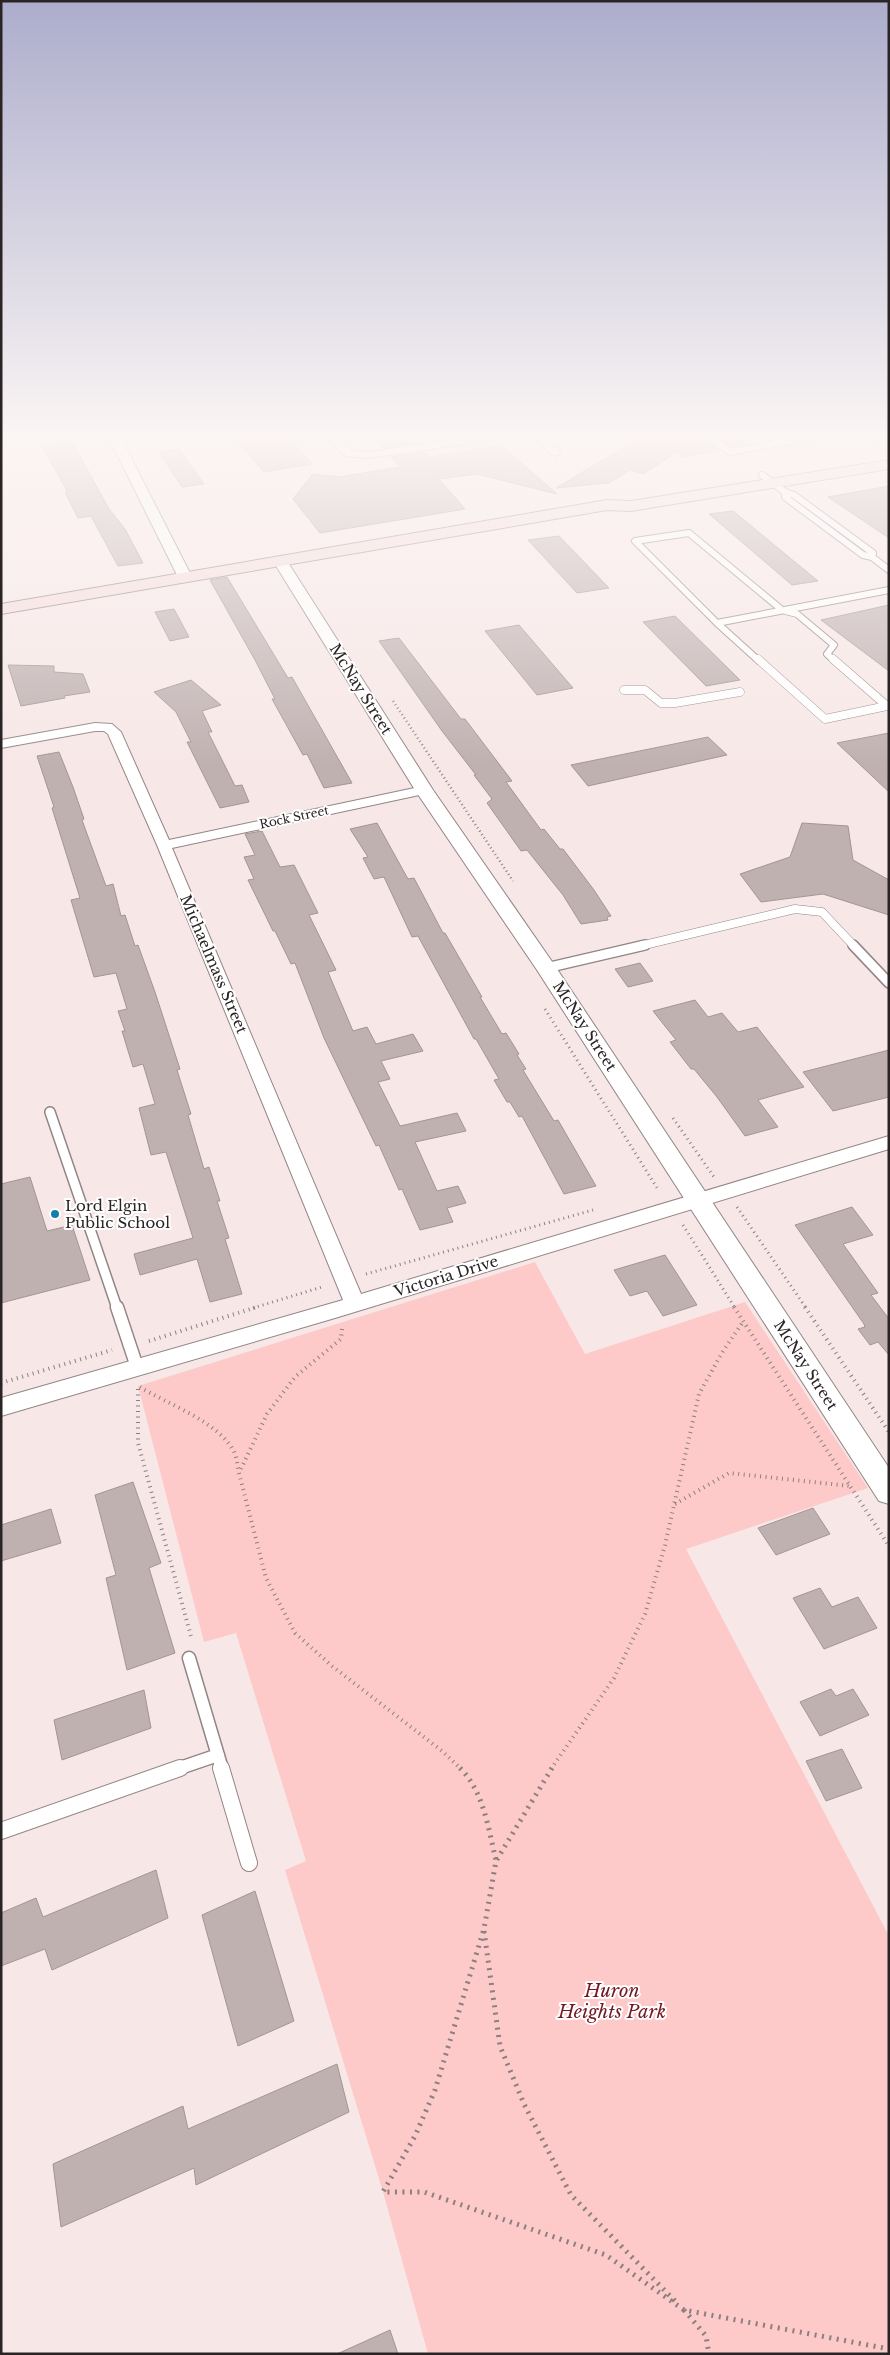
<svg xmlns="http://www.w3.org/2000/svg" width="890" height="2355" viewBox="0 0 890 2355" font-family="'Libre Baskerville',serif">
  <style>
    .green { fill: #fdcac9 }
    .building { fill: #c0b1b1; stroke: #a49595 }
    .lines { fill: none; stroke-linecap: round; stroke-linejoin: round }
    .service-far4-casing { stroke: #938585; stroke-width: 8 }
    .service-far3-casing { stroke: #938585; stroke-width: 9 }
    .service-far2-casing { stroke: #938585; stroke-width: 12 }
    .service-far1-casing { stroke: #938585; stroke-width: 15 }
    .service-casing { stroke: #938585; stroke-width: 18 }
    .minor-casing { stroke: #938585; stroke-width: 2 }
    .tertiary-casing { stroke: #938585; stroke-width: 2 }
    .secondary-casing { stroke: #938585; stroke-width: 2 }
    .path-far4 { stroke: #8a8080; stroke-width: 2; stroke-dasharray: 0.5 2.5; stroke-linecap: butt }
    .path-far3 { stroke: #8a8080; stroke-width: 2.5; stroke-dasharray: 1 3; stroke-linecap: butt }
    .path-far2 { stroke: #8a8080; stroke-width: 3; stroke-dasharray: 1 4; stroke-linecap: butt }
    .path-far1 { stroke: #8a8080; stroke-width: 4; stroke-dasharray: 1 4.5; stroke-linecap: butt }
    .path { stroke: #8a8080; stroke-width: 5; stroke-dasharray: 2 5.5; stroke-linecap: butt }
    .service-far4 { stroke: #fff; stroke-width: 6 }
    .service-far3 { stroke: #fff; stroke-width: 8 }
    .service-far2 { stroke: #fff; stroke-width: 9 }
    .service-far1 { stroke: #fff; stroke-width: 12 }
    .service { stroke: #fff; stroke-width: 16 }
    .minor { fill: #fff; fill-rule: evenodd }
    .tertiary { fill: #fff; fill-rule: evenodd }
    .secondary { fill: #f5dddd; fill-rule: evenodd }
    .poi-dot { fill: #1281a9; stroke: #fff; stroke-width: 2 }
    .labels { text-anchor: middle; dominant-baseline: central; stroke-width: 4; stroke-linejoin: round; paint-order: stroke }
    .far-street-label { font-size: 12px; fill: #2a2424; stroke: #fff }
    .street-label { font-size: 15px; fill: #2a2424; stroke: #fff }
    .poi-label { font-size: 15px; fill: #2a2424; stroke: #fff; text-anchor: start }
    .near-park-label { font-size: 18px; font-style: italic; fill: #731722; stroke: #fff }
  </style>
  <rect width="100%" height="100%" fill="#f7e8e7"/>
  <path class="green" d="M535,1262L585,1354L745,1302L868,1488L686,1549L889,1936V2354H428L383,2192L285,1870L306,1861L236,1633L204,1642L138,1386Z"/>
  <path class="building" d="M233,436H288L312,464L264,472Z
    M371,436H408L416,443L383,448Z
    M643,436H702L704,440L718,450L683,457L677,452L643,474L630,470L609,483L556,488Z
    M715,436H743L744,444L731,447Z
    M72,442L109,509L125,529L143,563L118,566L91,516L78,518L65,492L67,491L42,446Z
    M497,446H502L557,494L477,474L439,479L465,509L320,533L293,499L313,474L338,477L401,467L391,457L425,452L430,457Z
    M179,449L204,484L182,487L159,452Z
    M889,486V538L828,497Z
    M733,511L818,581L792,585L709,514Z
    M559,536L609,588L577,593L528,540Z
    M227,577L288,678L292,677L352,783L324,788L307,754L303,755L272,699H275L255,660L210,580Z
    M889,605V671L821,620Z
    M174,609L189,637L170,641L155,612Z
    M675,616L740,680L706,686L643,622Z
    M519,625L573,688L537,695L485,631Z
    M399,638L461,719H465L512,781L506,782L541,830L544,829L560,849H563L594,890L611,916L607,917L608,920L581,924L563,895L527,850L521,851L487,803L492,799L474,775H476L442,731L379,641Z
    M8,665L54,666V672L83,674L90,692L64,696L65,698L21,706Z
    M191,680L221,705L202,711L212,732H208L235,786L242,785L249,802L220,808L187,742H191L176,712L154,692Z
    M889,733V792L837,743Z
    M708,737L727,755L588,786L571,765Z
    M59,752L73,787L84,819L82,820L106,886L113,884L121,916L125,915L135,946L138,945L155,992L180,1069L177,1070L191,1114L188,1115L204,1169L209,1167L220,1201H217L229,1238L225,1239L242,1294L210,1302L197,1259L140,1275L134,1254L193,1238L166,1152L151,1155L139,1108L155,1104L143,1064L133,1067L122,1031H125L118,1011L127,1009L116,973L94,977L71,900L80,898L52,808L54,807L37,756Z
    M377,823L408,879L414,878L443,933H445L482,997H480L502,1034L506,1033L519,1054L517,1055L526,1069L523,1070L554,1121L558,1120L596,1186L564,1194L522,1116L519,1117L510,1102H507L494,1080L499,1079L476,1039H474L418,936L412,937L384,877L374,879L363,858L368,857L350,829Z
    M802,823L848,826L853,860L889,880V915L823,894L761,902L740,874L790,857Z
    M262,831L280,867L294,865L318,913L309,915L336,970L328,972L353,1031L367,1027L376,1044L413,1034L423,1051L381,1061L390,1079L378,1082L400,1126L457,1113L466,1131L415,1142L437,1191L458,1186L466,1203L447,1208L453,1222L420,1230L402,1189L399,1190L379,1145L376,1146L361,1115L324,1038L295,963L291,964L275,931H273L248,880L254,879L244,857L255,855L245,834Z
    M640,963L653,981L628,987L615,969Z
    M695,1000L708,1017L722,1013L738,1032L757,1027L804,1087L758,1100L778,1127L745,1136L717,1097L694,1069H691L670,1042L676,1040L653,1011Z
    M889,1050V1097L833,1111L803,1072Z
    M30,1177L47,1231L72,1225L90,1280L1,1303V1184Z
    M852,1207L873,1235L843,1244L878,1293L871,1295L889,1319V1355L878,1342L870,1345L858,1329L865,1327L864,1324L795,1225Z
    M665,1255L697,1305L663,1316L647,1291L630,1296L614,1270Z
    M133,1482L161,1563L149,1568L175,1653L127,1670L106,1578L116,1575L95,1495Z
    M813,1508L830,1534L776,1555L758,1528Z
    M51,1509L61,1543L1,1561V1525Z
    M820,1588L832,1607L858,1597L877,1628L824,1649L793,1598Z
    M831,1689L836,1696L853,1689L869,1715L820,1736L800,1702Z
    M144,1690L151,1728L62,1760L54,1720Z
    M842,1749L862,1788L826,1801L806,1761Z
    M156,1870L168,1918L52,1970L45,1949L1,1966V1913L36,1898L43,1917Z
    M255,1891L294,2021L238,2046L202,1915Z
    M337,2064L349,2112L196,2185L194,2168L61,2227L53,2164L183,2106L188,2129Z
    M390,2330L398,2354H337Z"/>
  <g class="lines">
    <g class="service-far4-casing">
      <path id="service-far4" d="M707,436L730,452L817,436
        M762,475L785,492L794,495L873,553L872,557
        M785,492V497L863,555L872,557L889,570
        M717,623L889,590
        M759,661L717,623L635,541L689,533L782,610L797,614L834,645L827,654L835,661"/>
    </g>
    <g class="service-far3-casing">
      <path id="service-far3" d="M758,659L825,719L887,706L833,659
        M624,690H645L661,703H675L740,692
        M640,946L795,909L822,912L854,946"/>
    </g>
    <g class="service-far2-casing">
      <path id="service-far2" d="M853,945L889,983
        M546,968L645,945
        M50,1112L117,1308"/>
    </g>
    <g class="service-far1-casing">
      <path id="service-far1" d="M117,1307L137,1367
        M189,1658L222,1769
        M177,1769L218,1755"/>
    </g>
    <g class="service-casing">
      <path id="service" d="M221,1768L249,1863
        M1,1831L180,1768"/>
    </g>
    <g class="minor-casing">
      <path id="minor" d="M109,436H120L115,439Z
        M326,436H336L352,451L369,452L480,436H503L498,439L369,458L345,456Z
        M532,436H542L561,453L556,456L552,455Z
        M95,723L112,724L121,732L169,840L424,786L431,790L424,794L172,848L361,1294L889,1136V1149L335,1318L1,1416V1398L343,1300L157,845L108,734L104,731H95L1,748V740Z"/>
    </g>
    <g class="tertiary-casing">
      <path id="tertiary" d="M108,436H120L192,577L190,580L185,581L178,577Z
        M280,557L287,561L433,790L553,963L889,1468V1504L879,1501L537,970L415,790L273,561Z"/>
    </g>
    <g class="secondary-casing">
      <path id="secondary" d="M889,460V469L631,511L607,510L1,614V604L607,500L631,501Z"/>
    </g>
    <path class="path-far4" d="M885,436L889,438
      M850,452L889,445"/>
    <path class="path-far3" d="M393,701L513,881"/>
    <path class="path-far2" d="M545,1009L659,1191
      M673,1118L714,1177
      M737,1207L806,1308
      M683,1225L735,1308
      M366,1274L593,1210
      M253,1308L322,1287"/>
    <path class="path-far1" d="M734,1307L889,1546
      M805,1307L889,1432
      M342,1329L341,1339L295,1377L267,1414L239,1473L266,1578L295,1633L332,1666L442,1751L461,1769
      M149,1341L257,1307
      M1,1383L112,1350
      M140,1387C167,1404 217,1421 233,1450C237,1456 237,1465 239,1472
      M138,1389V1443L192,1640
      M675,1504L729,1473L850,1486
      M551,1769L614,1678L645,1614L665,1545L699,1394L723,1351L743,1322"/>
    <path class="path" d="M460,1768C484,1792 488,1828 496,1860
      M552,1768L496,1861L484,1929L435,2090L415,2136L383,2192H424L606,2255L684,2310L889,2349
      M484,1931L500,2046L524,2104L571,2195L678,2304
      M684,2310L706,2336L709,2354"/>
    <use href="#service-far4" class="service-far4"/>
    <use href="#service-far3" class="service-far3"/>
    <use href="#service-far2" class="service-far2"/>
    <use href="#service-far1" class="service-far1"/>
    <use href="#service" class="service"/>
    <use href="#minor" class="minor"/>
    <use href="#tertiary" class="tertiary"/>
    <use href="#secondary" class="secondary"/>
  </g>
  <linearGradient id="sky" x2="0" y2="1"><stop stop-color="#acadcc"/><stop offset="0.57" stop-color="#fbf5f4"/><stop offset="1" stop-color="#fbf5f4" stop-opacity="0"/></linearGradient>
  <rect width="890" height="765" fill="url(#sky)"/>
  <circle class="poi-dot" cx="55" cy="1214" r="5"/>
  <g class="labels">
    <g class="far-street-label">
      <text transform="translate(294 817) rotate(-12)">Rock Street</text>
    </g>
    <g class="street-label">
      <text transform="translate(361 689) rotate(58)">McNay Street</text>
      <text transform="translate(214 964) rotate(67)">Michaelmass Street</text>
      <text transform="translate(585 1026) rotate(57)">McNay Street</text>
      <text transform="translate(446 1276) rotate(-17)">Victoria Drive</text>
      <text transform="translate(806 1365) rotate(57)">McNay Street</text>
    </g>
    <g class="poi-label">
      <text x="65" y="1205">Lord Elgin<tspan x="65" dy="17">Public School</tspan></text>
    </g>
    <g class="near-park-label">
      <text x="612" y="1991">Huron<tspan x="612" dy="21">Heights Park</tspan></text>
    </g>
  </g>
  <rect width="890" height="2355" fill="none" stroke="#2a2424" stroke-width="5"/>
</svg>
